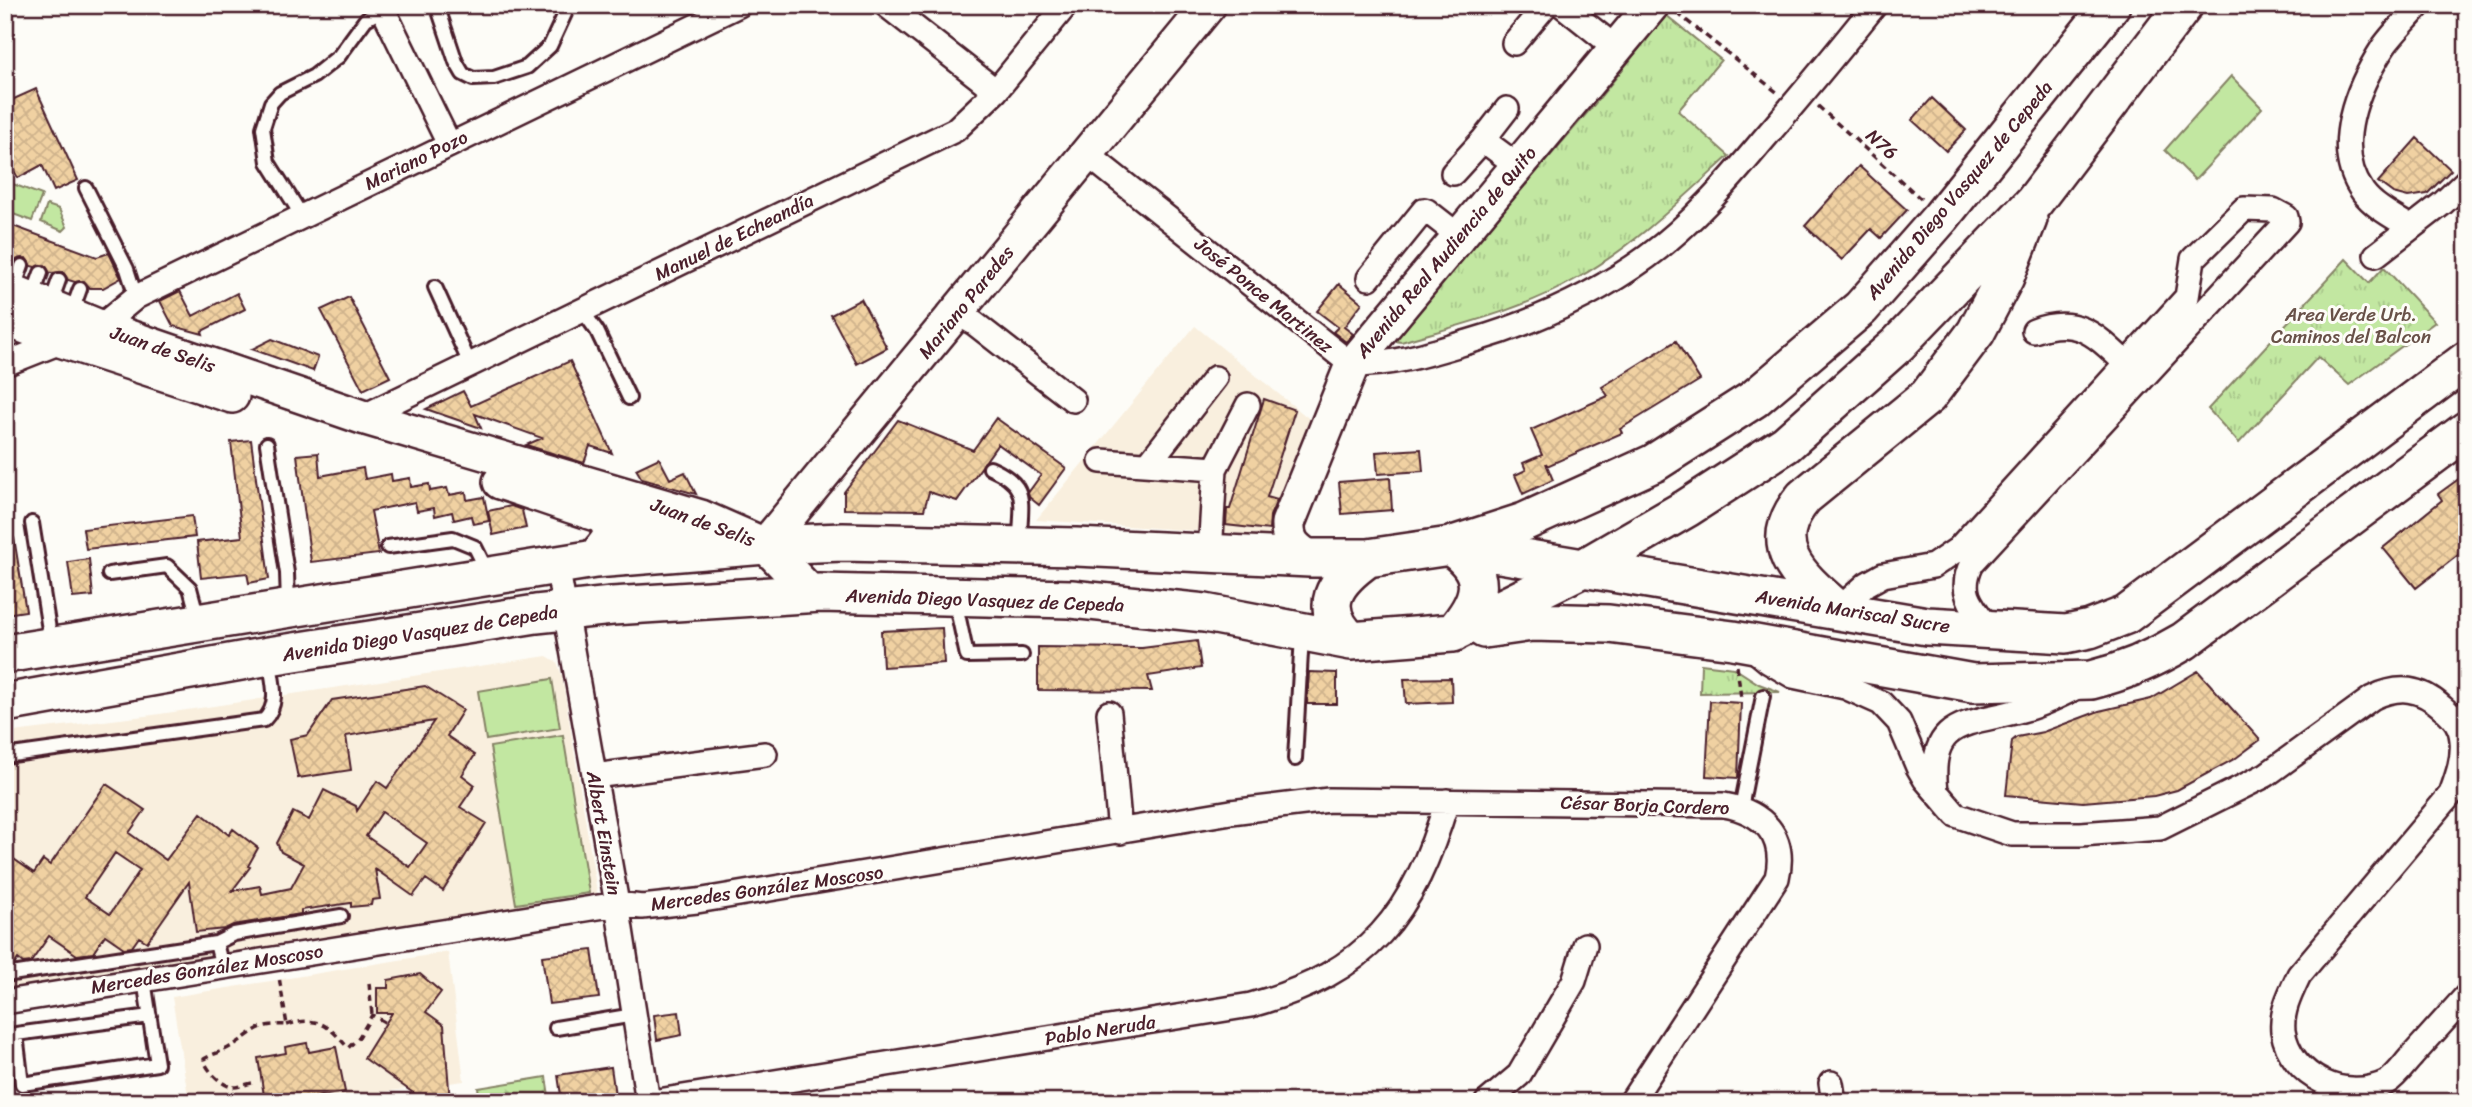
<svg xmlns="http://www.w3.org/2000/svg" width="2472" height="1107" viewBox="0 0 2472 1107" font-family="Sriracha,sans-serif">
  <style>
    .built { fill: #f9efde }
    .grass { fill: url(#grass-tufts); stroke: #868366; stroke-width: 2 }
    .forest { fill: url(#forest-firs); stroke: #868366; stroke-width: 2 }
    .pitch { fill: #c2e7a1; stroke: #868366; stroke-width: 2 }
    .building { fill: url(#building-cross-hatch); stroke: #4a1f2b; stroke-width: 2; fill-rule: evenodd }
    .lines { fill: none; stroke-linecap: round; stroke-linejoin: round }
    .lane-casing { stroke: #4a1f2b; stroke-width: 18 }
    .street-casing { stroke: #4a1f2b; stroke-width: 28 }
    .secondary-casing { stroke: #4a1f2b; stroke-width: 38 }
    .primary-casing { stroke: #4a1f2b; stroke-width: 42 }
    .path { stroke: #4a1f2b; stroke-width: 3.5; stroke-dasharray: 7 5; stroke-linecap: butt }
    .lane { stroke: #fdfcf7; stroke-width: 12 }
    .street { stroke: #fdfcf7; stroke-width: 23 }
    .secondary { stroke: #fdfcf7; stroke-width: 33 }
    .primary { stroke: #fdfcf7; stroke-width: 37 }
    .labels { text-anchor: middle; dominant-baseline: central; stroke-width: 6; stroke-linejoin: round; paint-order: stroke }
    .street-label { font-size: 19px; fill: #4a1f2b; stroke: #fdfcf7 }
    .park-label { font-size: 19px; fill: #685148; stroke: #fdfcf7 }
  </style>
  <defs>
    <pattern id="grass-tufts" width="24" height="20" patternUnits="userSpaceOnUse" patternTransform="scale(1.75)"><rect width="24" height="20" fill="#c2e7a1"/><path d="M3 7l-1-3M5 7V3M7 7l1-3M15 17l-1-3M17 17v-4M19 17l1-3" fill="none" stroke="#a8c68b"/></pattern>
    <pattern id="forest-firs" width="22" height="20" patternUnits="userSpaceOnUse" patternTransform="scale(1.75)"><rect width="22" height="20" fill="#c2e7a1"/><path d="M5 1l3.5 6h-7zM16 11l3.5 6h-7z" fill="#a8c68b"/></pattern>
    <pattern id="building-cross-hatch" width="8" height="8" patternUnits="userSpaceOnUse" patternTransform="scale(1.75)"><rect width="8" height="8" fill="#f0d1a2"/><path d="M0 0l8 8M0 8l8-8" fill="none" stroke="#cfb38c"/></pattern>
  </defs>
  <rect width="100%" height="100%" fill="#fdfcf7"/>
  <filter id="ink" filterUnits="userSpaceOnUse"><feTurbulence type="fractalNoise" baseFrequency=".0143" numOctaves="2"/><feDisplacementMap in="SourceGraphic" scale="14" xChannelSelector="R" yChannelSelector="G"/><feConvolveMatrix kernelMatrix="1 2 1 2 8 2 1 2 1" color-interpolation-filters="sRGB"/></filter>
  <g filter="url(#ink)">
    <path class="built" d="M1195,326L1312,421L1274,536L1036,520Z
      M547,656L557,662L562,676L597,892L595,897L5,989V733L153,715Z
      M448,952L464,1081L310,1102H189L172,997Z"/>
    <path class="grass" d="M1666,15L1721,60L1678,111L1729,156C1681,200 1633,247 1576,279C1523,310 1459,325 1401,342L1396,341L1394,338L1593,106Z
      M2346,259L2369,283L2384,267L2435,322L2349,385L2318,357L2239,443L2208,409Z
      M1701,664L1734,668L1759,684L1780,692L1700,693Z"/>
    <path class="forest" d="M546,1077L550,1102H480L478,1088Z"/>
    <path class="pitch" d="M2231,76L2262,108L2195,180L2165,150Z
      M5,181L42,195L32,221L5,211Z
      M47,205L59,209L67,227L63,231L41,222Z
      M552,679L560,728L486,740L478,691Z
      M563,735L589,893L516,904L490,747Z"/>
    <path class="building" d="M36,89L78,180L54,191L42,165L18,178L5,154V103Z
      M1932,98L1966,130L1946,151L1912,120Z
      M2417,138L2451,170L2427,194L2408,197L2393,193L2378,182Z
      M1859,166L1907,210L1881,238L1871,229L1842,260L1805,226Z
      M5,223L97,257L109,253L121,278L103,288H90L84,281L75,282L68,280L63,272L50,273L45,265L35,267L31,266L26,258L16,260L5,256Z
      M1339,284L1362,303L1344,327L1353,334L1346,342L1333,332L1338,327L1317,311Z
      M180,291L193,316L237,293L245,309L202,331L203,334L173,326L160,301Z
      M349,297L390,377L363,390L321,310Z
      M861,299L887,348L857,364L831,315Z
      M272,339L318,357L313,371L252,349Z
      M1676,341L1700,380L1620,429L1622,433L1547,466L1546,463L1553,480L1523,494L1515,475L1526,470L1523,463L1542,455L1531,430L1608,396L1602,387Z
      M570,361L612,453L590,446L584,463L526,445L542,438L475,414L481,428L426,409L463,391L471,406Z
      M1264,399L1295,410L1267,497L1277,500L1270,516L1269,530L1226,525L1227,509H1230Z
      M996,418L1066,468L1039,505L1029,497L1028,493L1041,475L998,444L957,501L929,492L924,510L844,509V492L898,420L973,450Z
      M251,440L269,579L249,583L247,573L201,578L197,542L242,537L231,442Z
      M1421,449L1423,471L1378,474L1376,452Z
      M318,453L320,476L363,468L365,479L391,474L392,481L410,478L411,487L429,484L430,491L447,488L449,495L466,492L467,500L484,497L489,521L473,524L471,516L454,520L452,512L435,516L434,508L417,511L415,502L371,511L379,554L311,562L297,455Z
      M659,458L670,479L685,472L696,494L642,479L636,469Z
      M2467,473V548L2416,588L2383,548L2442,500L2438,494Z
      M1390,478L1392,510L1342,514L1339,482Z
      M511,506L522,510L526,528L493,535L488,511Z
      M192,516L195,537L86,549L83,529Z
      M14,538L26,611L5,614V539Z
      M89,559L93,596L73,598L68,562Z
      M942,628L944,663L883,667L881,631Z
      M1197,641L1201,668L1148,676L1152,691L1038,690V647L1142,648Z
      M2198,671L2260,740L2236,758L2177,790L2154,796L2083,802L2006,795L2012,741L2017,737L2043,732L2099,711L2151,699Z
      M1309,672L1337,673V704H1307Z
      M1451,678L1452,702L1406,704L1404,679Z
      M425,686L463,710L447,736L475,755L462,775L475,785L460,807L486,823L443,891L426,879L413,896L375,869L380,899L372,900L371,905L351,907V903L301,910V914L233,925L225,929L196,932L189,882L147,942L139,937L132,947L124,948L105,935L93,953L77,955L49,936L31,962L23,963L18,959L14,965L5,966V853L34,873L43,860L50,865L106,784L145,810L129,833L166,860L201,813L229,835L233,829L258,848L248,866L250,867L232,891L260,886L262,894L291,888L304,864L281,852L277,843L293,812L309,820L324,790L356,806L357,811L377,781L387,788L434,721L346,736L351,770L298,778L290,739L308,735L332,700ZM382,812L427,843L410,867L366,836ZM115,853L140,870L110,914L85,897Z
      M1710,701L1741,703L1738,778L1706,776Z
      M592,950L599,998L549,1004L542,956Z
      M420,974L441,992L426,1012L444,1025L450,1102H426L364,1058L392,1013H377V988H388V980Z
      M679,1012L682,1035L657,1040L654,1015Z
      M307,1043L309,1052L336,1047L345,1092L285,1102H265L258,1058L286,1053L285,1047Z
      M611,1067L616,1102H562L558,1075Z"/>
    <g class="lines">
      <g class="lane-casing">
        <path id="lane" d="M437,5L456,62L463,74L473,79L494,78L527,67L550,46L569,5
          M86,188L127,269L136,297
          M302,216L268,162L263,128L271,103L280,93L314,76L339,56L366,19L383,10
          M435,287L470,364
          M13,291L22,266
          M32,298L41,273
          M50,305L59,280
          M582,310L597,331L629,398
          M71,314L80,289
          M267,444L287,573L288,604
          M990,468C1031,486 1020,502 1020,542
          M32,523L51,642
          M388,547L453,538L475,547L488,573
          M109,574L167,566L190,588L198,618
          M955,600L967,656L1022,655
          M2455,718L2467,703
          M5,756L264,720C281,703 272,680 269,658
          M1295,759L1302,635
          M1741,808L1763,696
          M216,943L234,934L341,916
          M5,975L216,943L222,967
          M144,980L157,1064L22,1084L16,1034L150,1016
          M556,1028L634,1015"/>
      </g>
      <g class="street-casing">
        <path id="street" d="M381,5L449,144
          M886,5L996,91
          M1562,5L1616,48
          M1514,43L1546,5
          M1483,140L1518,166
          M1087,154L1352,365C1398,364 1427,354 1471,341C1532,323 1595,295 1647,257C1692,224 1728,182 1763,140C1801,96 1838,51 1875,5
          M1453,173L1483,140L1507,109
          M2410,227C2394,217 2374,207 2363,192C2331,148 2358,86 2384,46C2394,32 2408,19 2419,5
          M2376,255L2443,203L2467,180
          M1369,278L1424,210L1427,211L1459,236
          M956,313L974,323L1073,400
          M100,327L136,297L739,5
          M2034,331C2084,312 2102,344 2137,373
          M5,364L63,341
          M362,417L955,130L996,91L1066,5
          M1101,461L1215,469
          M1148,464L1215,378
          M1210,554L1215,469L1248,405
          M557,565L617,904L648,1102
          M1838,610L1867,584L1883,575L1933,566L1958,549L2187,297L2193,259L2244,209L2273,210L2286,217L2287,222L1972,563C1957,593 1973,607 1991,630
          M1752,648L1769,662L1793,676L1845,687L1881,703L1899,722L1918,767L1925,779L1956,815L2012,834H2081L2160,828L2266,775L2372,698C2399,685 2420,687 2443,708C2454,717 2461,726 2462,740C2464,759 2457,777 2451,794L2299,975C2291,992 2281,1011 2283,1031C2290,1077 2346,1103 2387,1082C2397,1076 2405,1063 2413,1055C2431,1035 2449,1015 2467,995
          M1109,713L1120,832
          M594,776L765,754
          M1936,791C1927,718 1968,725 2022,710C2041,705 2059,696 2077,687
          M5,1002L617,904L642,907L697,901L1231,812L1329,800L1724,805C1763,812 1787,836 1777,878L1631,1102
          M1831,1083L1834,1102
          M652,1102L1251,1005C1370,972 1413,915 1447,801
          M1487,1102L1519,1075L1574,981L1585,945"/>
      </g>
      <g class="secondary-casing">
        <path id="secondary" d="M5,288L100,327L362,417L701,517L765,545L812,594
          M5,319L63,341L232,396
          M500,482C567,504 648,536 718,542
          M765,545L1209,5
          M1310,558C1295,548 1287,542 1288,523L1352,365L1652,5"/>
      </g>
      <g class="primary-casing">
        <path id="primary" d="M1450,546C1490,573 1482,599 1453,633
          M1458,547L1927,626L2066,634L2090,629L2126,615L2467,360
          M595,559C608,543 618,537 606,517
          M1838,610C1801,578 1762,547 1804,497L1928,396L1976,332L2005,277L2028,219
          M1484,629L1532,622L1609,624L1733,640L1973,683L2091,680C2124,672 2154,659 2184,641L2467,430
          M1351,641C1316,607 1334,582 1368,558
          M5,654L595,559L765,545L843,542L1076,547L1310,558H1368L1450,546L1524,522L1654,463L1754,399L1861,308L1941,217L2111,5
          M5,703L269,656L536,614L612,606L820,593L1071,599L1205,613L1351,641L1452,633L1585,567L1687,508L1786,444L1898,344L2034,202L2184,5"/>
      </g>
      <path class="path" d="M1677,13L1778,93
        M1818,106L1921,199
        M1737,666L1741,698
        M369,983L372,1015
        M287,1025C319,1015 329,1026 348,1048L359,1037L372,1015L388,1024
        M252,1083C246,1084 240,1087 234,1087C224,1088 205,1069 204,1059C212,1054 222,1052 230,1047C255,1033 254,1023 287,1025L279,977"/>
      <use href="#lane" class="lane"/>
      <use href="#street" class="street"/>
      <use href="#secondary" class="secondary"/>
      <use href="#primary" class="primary"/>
    </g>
  </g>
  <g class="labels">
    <g class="street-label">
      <text transform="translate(1882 144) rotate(42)">N76</text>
      <text transform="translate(416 160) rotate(-26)">Mariano Pozo</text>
      <text transform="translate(1959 190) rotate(-50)">Avenida Diego Vasquez de Cepeda</text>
      <text transform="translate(734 237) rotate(-26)">Manuel de Echeandía</text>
      <text transform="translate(1446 252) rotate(-50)">Avenida Real Audiencia de Quito</text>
      <text transform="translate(1264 295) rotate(39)">José Ponce Martinez</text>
      <text transform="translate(966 302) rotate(-51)">Mariano Paredes</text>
      <text transform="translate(163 349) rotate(19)">Juan de Selis</text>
      <text transform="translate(703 522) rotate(20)">Juan de Selis</text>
      <text transform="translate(985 600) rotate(2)">Avenida Diego Vasquez de Cepeda</text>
      <text transform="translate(1853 611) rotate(9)">Avenida Mariscal Sucre</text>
      <text transform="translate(420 633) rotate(-9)">Avenida Diego Vasquez de Cepeda</text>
      <text transform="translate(1645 805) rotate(2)">César Borja Cordero</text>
      <text transform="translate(604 833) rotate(80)">Albert Einstein</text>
      <text transform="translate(767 888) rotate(-8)">Mercedes González Moscoso</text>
      <text transform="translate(207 969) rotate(-9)">Mercedes González Moscoso</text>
      <text transform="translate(1100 1030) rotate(-9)">Pablo Neruda</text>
    </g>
    <g class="park-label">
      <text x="2351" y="314">Area Verde Urb.<tspan x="2351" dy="22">Caminos del Balcon</tspan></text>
    </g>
  </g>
  <rect width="2472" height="1107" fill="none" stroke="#fdfcf7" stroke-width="28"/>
  <rect x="14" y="14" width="2444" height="1079" fill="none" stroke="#4a1f2b" stroke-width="2.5" filter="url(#ink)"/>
</svg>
